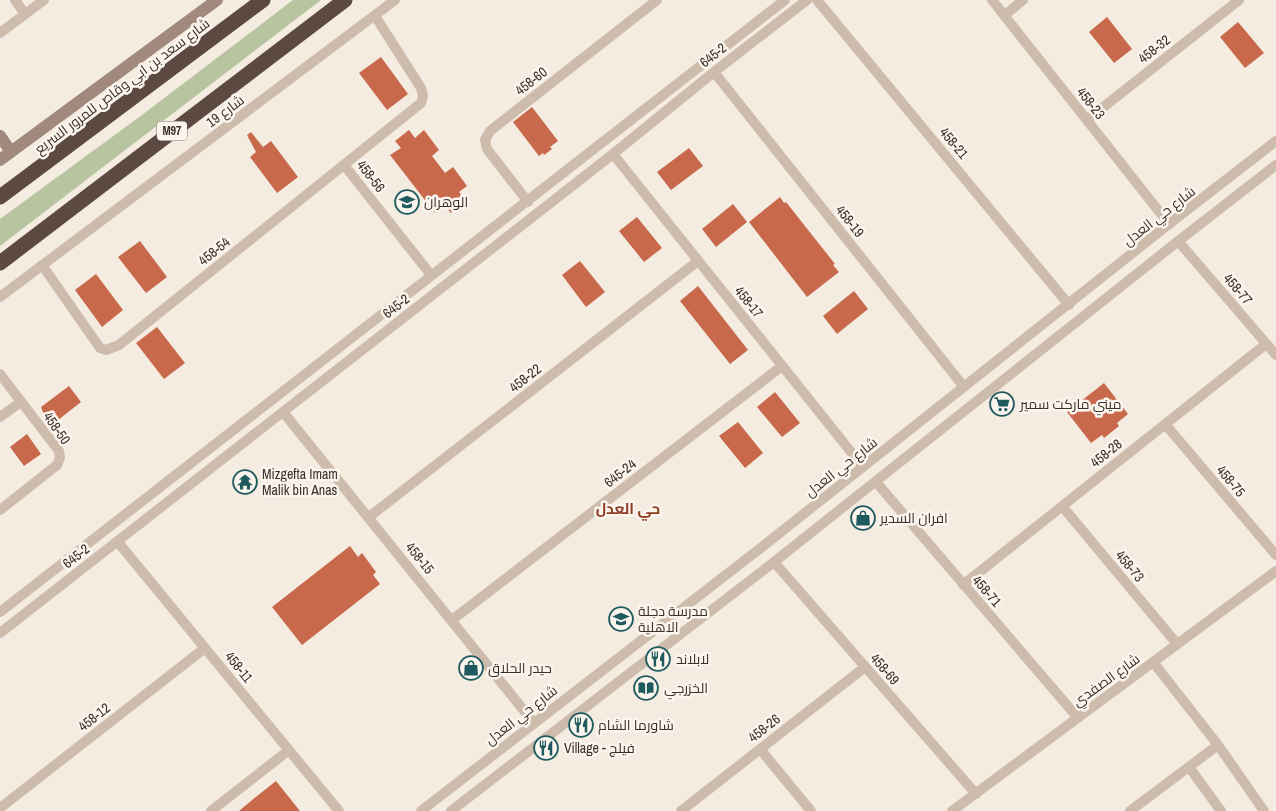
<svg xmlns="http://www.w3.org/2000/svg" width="1276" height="811" viewBox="0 0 1276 811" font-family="'Archivo Narrow',Cairo,sans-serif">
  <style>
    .green { fill: #b8c4a0 }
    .building { fill: #c8694b }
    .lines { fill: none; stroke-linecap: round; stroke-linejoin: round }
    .street { stroke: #cdbbac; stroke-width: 10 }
    .secondary { stroke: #a18a7d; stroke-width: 12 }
    .highway { stroke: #5c4a42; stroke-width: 15 }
    .labels { text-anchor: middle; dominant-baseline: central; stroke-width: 5; stroke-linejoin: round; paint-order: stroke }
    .shield { fill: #fbf5ee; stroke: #756b66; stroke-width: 1 }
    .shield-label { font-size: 12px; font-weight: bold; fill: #3b302b }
    .street-label { font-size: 14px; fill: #3b302b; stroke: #fbf5ee }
    .poi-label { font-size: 14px; fill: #3b302b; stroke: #fbf5ee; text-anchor: start }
    .neighbourhood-label { font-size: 15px; font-weight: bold; fill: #8c3b22; stroke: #fbf5ee }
  </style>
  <rect width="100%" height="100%" fill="#f4ebe1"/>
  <path class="green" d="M293,0H321L0,246V219L142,115Z"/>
  <path class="building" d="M1107,17L1132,49L1114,63L1089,32Z
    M1238,22L1264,53L1245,68L1220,37Z
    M381,57L408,94L387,110L359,73Z
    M532,107L558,141L550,147L552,149L544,155L543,153L539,156L513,122Z
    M409,130L415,138L424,130L439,150L432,156L445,173L453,167L467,186L459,192L466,201L451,213L445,205L435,213L390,155L401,148L395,141Z
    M251,132L263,147L271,141L298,177L277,193L250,157L256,152L247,135Z
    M689,148L703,166L671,190L657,172Z
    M780,197L784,203L786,202L801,221L835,264L833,265L839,272L807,297L749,222Z
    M733,204L747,222L716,247L702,229Z
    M637,217L662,248L644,262L619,231Z
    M140,241L167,277L146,293L118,257Z
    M580,261L605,292L586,307L562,275Z
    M96,274L123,310L102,327L75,290Z
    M698,286L748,350L730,364L680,301Z
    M854,291L868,309L837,334L823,316Z
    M157,327L185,363L164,379L136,343Z
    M1104,383L1128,414L1117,423L1119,426L1104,438L1102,435L1091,443L1067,412Z
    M69,386L81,402L53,424L44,415L41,407Z
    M775,392L800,423L782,437L757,407Z
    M738,422L763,453L745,468L719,436Z
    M27,434L41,454L24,466L10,447Z
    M350,546L358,557L362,553L376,572L373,575L380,584L302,645L272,607Z
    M276,781L300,811H239L257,796Z"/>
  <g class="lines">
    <path class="street" d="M15,0L25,14
      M817,0L1069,305
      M992,0L1169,224
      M1005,15L1023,0
      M0,33L44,0
      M714,72L964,387
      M1087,120L1239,0
      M613,154L863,467
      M344,165L431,275
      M528,202L487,149L485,140L490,131L657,0
      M1178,241L1276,355
      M42,265L100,348L106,350L119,345L421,103L423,96L421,88L375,16
      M0,297L395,0
      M0,374L59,451L60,458L57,465L0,510
      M283,412L534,723
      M0,417L21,402
      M1165,424L1276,555
      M876,482L1078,718
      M1062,506L1177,644
      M369,517L698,261
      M117,541L339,811
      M774,562L976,794
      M963,585L1266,344
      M0,612L785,0
      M452,620L782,366
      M0,633L613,154L714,72L807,0
      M1153,662L1218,745L1264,811
      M760,749L811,811
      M1189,767L1221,811
      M0,808L205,648
      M211,811L289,750
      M421,811L762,547L1169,224L1276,141
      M451,811L774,562L1172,246L1276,165
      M681,811L865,667
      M952,811L1276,571
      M1130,811L1218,745"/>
    <path class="secondary" d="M0,136L11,152
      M0,160L217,0"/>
    <path class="highway" d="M0,197L263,0
      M0,263L345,0"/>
  </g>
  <defs>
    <g id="school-ring" transform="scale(1.25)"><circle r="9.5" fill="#fbf5ee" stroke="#1f5a5e" stroke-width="1.5"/><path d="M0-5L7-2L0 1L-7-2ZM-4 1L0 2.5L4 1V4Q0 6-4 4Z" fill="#1f5a5e"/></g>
    <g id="supermarket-ring" transform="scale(1.25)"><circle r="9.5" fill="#fbf5ee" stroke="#1f5a5e" stroke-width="1.5"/><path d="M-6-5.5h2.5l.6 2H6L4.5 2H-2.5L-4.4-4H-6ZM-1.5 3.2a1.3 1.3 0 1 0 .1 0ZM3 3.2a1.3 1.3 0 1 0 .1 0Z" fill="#1f5a5e"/></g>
    <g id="temple-ring" transform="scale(1.25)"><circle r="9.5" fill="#fbf5ee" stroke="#1f5a5e" stroke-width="1.5"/><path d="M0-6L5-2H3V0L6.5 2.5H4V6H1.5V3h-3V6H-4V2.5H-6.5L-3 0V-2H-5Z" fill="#1f5a5e"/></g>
    <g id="shop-ring" transform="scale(1.25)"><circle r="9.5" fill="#fbf5ee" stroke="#1f5a5e" stroke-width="1.5"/><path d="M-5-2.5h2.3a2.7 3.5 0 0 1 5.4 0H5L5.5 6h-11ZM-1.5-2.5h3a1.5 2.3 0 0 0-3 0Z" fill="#1f5a5e"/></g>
    <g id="restaurant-ring" transform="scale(1.25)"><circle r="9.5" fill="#fbf5ee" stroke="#1f5a5e" stroke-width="1.5"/><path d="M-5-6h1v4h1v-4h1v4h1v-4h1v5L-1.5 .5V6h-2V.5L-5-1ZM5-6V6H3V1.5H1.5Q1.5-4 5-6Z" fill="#1f5a5e"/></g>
    <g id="library-ring" transform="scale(1.25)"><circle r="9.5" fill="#fbf5ee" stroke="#1f5a5e" stroke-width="1.5"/><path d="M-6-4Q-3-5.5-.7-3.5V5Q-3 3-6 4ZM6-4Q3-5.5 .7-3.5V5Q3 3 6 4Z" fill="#1f5a5e"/></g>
  </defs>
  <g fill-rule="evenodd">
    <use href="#school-ring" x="407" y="202"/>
    <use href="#supermarket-ring" x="1002" y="404"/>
    <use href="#temple-ring" x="245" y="482"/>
    <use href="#shop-ring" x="863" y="518"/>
    <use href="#school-ring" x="621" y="619"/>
    <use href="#restaurant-ring" x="658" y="659"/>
    <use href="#shop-ring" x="471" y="668"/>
    <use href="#library-ring" x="646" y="688"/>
    <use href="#restaurant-ring" x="581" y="725"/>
    <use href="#restaurant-ring" x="546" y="748"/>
  </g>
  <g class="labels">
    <rect class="shield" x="157" y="121.5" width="30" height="19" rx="4"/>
    <g class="shield-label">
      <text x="172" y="131">M97</text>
    </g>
    <g class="street-label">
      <text transform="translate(1154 49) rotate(-38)">458-32</text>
      <text transform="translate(713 55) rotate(-39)">645-2</text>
      <text transform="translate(531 81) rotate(-38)">458-60</text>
      <text transform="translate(122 86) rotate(-37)">شارع سعد بن ابي وقاص للمرور السريع</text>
      <text transform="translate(1091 103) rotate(52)">458-23</text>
      <text transform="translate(225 111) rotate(-37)">شارع 19</text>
      <text transform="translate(954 143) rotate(50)">458-21</text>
      <text transform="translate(371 176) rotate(52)">458-56</text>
      <text transform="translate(1159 216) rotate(-38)">شارع حي العدل</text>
      <text transform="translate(850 221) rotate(52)">458-19</text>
      <text transform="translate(214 251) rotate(-39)">458-54</text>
      <text transform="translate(1238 289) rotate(49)">458-77</text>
      <text transform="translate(749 302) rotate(51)">458-17</text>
      <text transform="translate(396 306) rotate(-38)">645-2</text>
      <text transform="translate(525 378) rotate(-38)">458-22</text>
      <text transform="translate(57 428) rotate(55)">458-50</text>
      <text transform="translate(1106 453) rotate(-39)">458-28</text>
      <text transform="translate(841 467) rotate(-38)">شارع حي العدل</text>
      <text transform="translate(620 473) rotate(-38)">645-24</text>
      <text transform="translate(1231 481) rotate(50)">458-75</text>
      <text transform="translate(76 556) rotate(-38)">645-2</text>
      <text transform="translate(420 558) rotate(51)">458-15</text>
      <text transform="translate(1130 566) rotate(50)">458-73</text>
      <text transform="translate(987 591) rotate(49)">458-71</text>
      <text transform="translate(239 667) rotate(51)">458-11</text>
      <text transform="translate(885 669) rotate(49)">458-69</text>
      <text transform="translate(1106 680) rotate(-36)">شارع الصفدي</text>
      <text transform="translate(521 715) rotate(-38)">شارع حي العدل</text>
      <text transform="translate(94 717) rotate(-38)">458-12</text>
      <text transform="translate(764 728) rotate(-38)">458-26</text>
    </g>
    <g class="poi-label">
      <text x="424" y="202">الوهران</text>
      <text x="1020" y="404">ميني ماركت سمير</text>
      <text x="262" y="474">Mizgefta Imam<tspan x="262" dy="16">Malik bin Anas</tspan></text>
      <text x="880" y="518">افران السدير</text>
      <text x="638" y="611">مدرسة دجلة<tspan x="638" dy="16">الاهلية</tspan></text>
      <text x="676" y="659">لابلاند</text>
      <text x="488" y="668">حيدر الحلاق</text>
      <text x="664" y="688">الخزرجي</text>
      <text x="598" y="725">شاورما الشام</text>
      <text x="564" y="748">Village - فيلج</text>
    </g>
    <g class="neighbourhood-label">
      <text x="628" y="508">حي العدل</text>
    </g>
  </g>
</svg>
